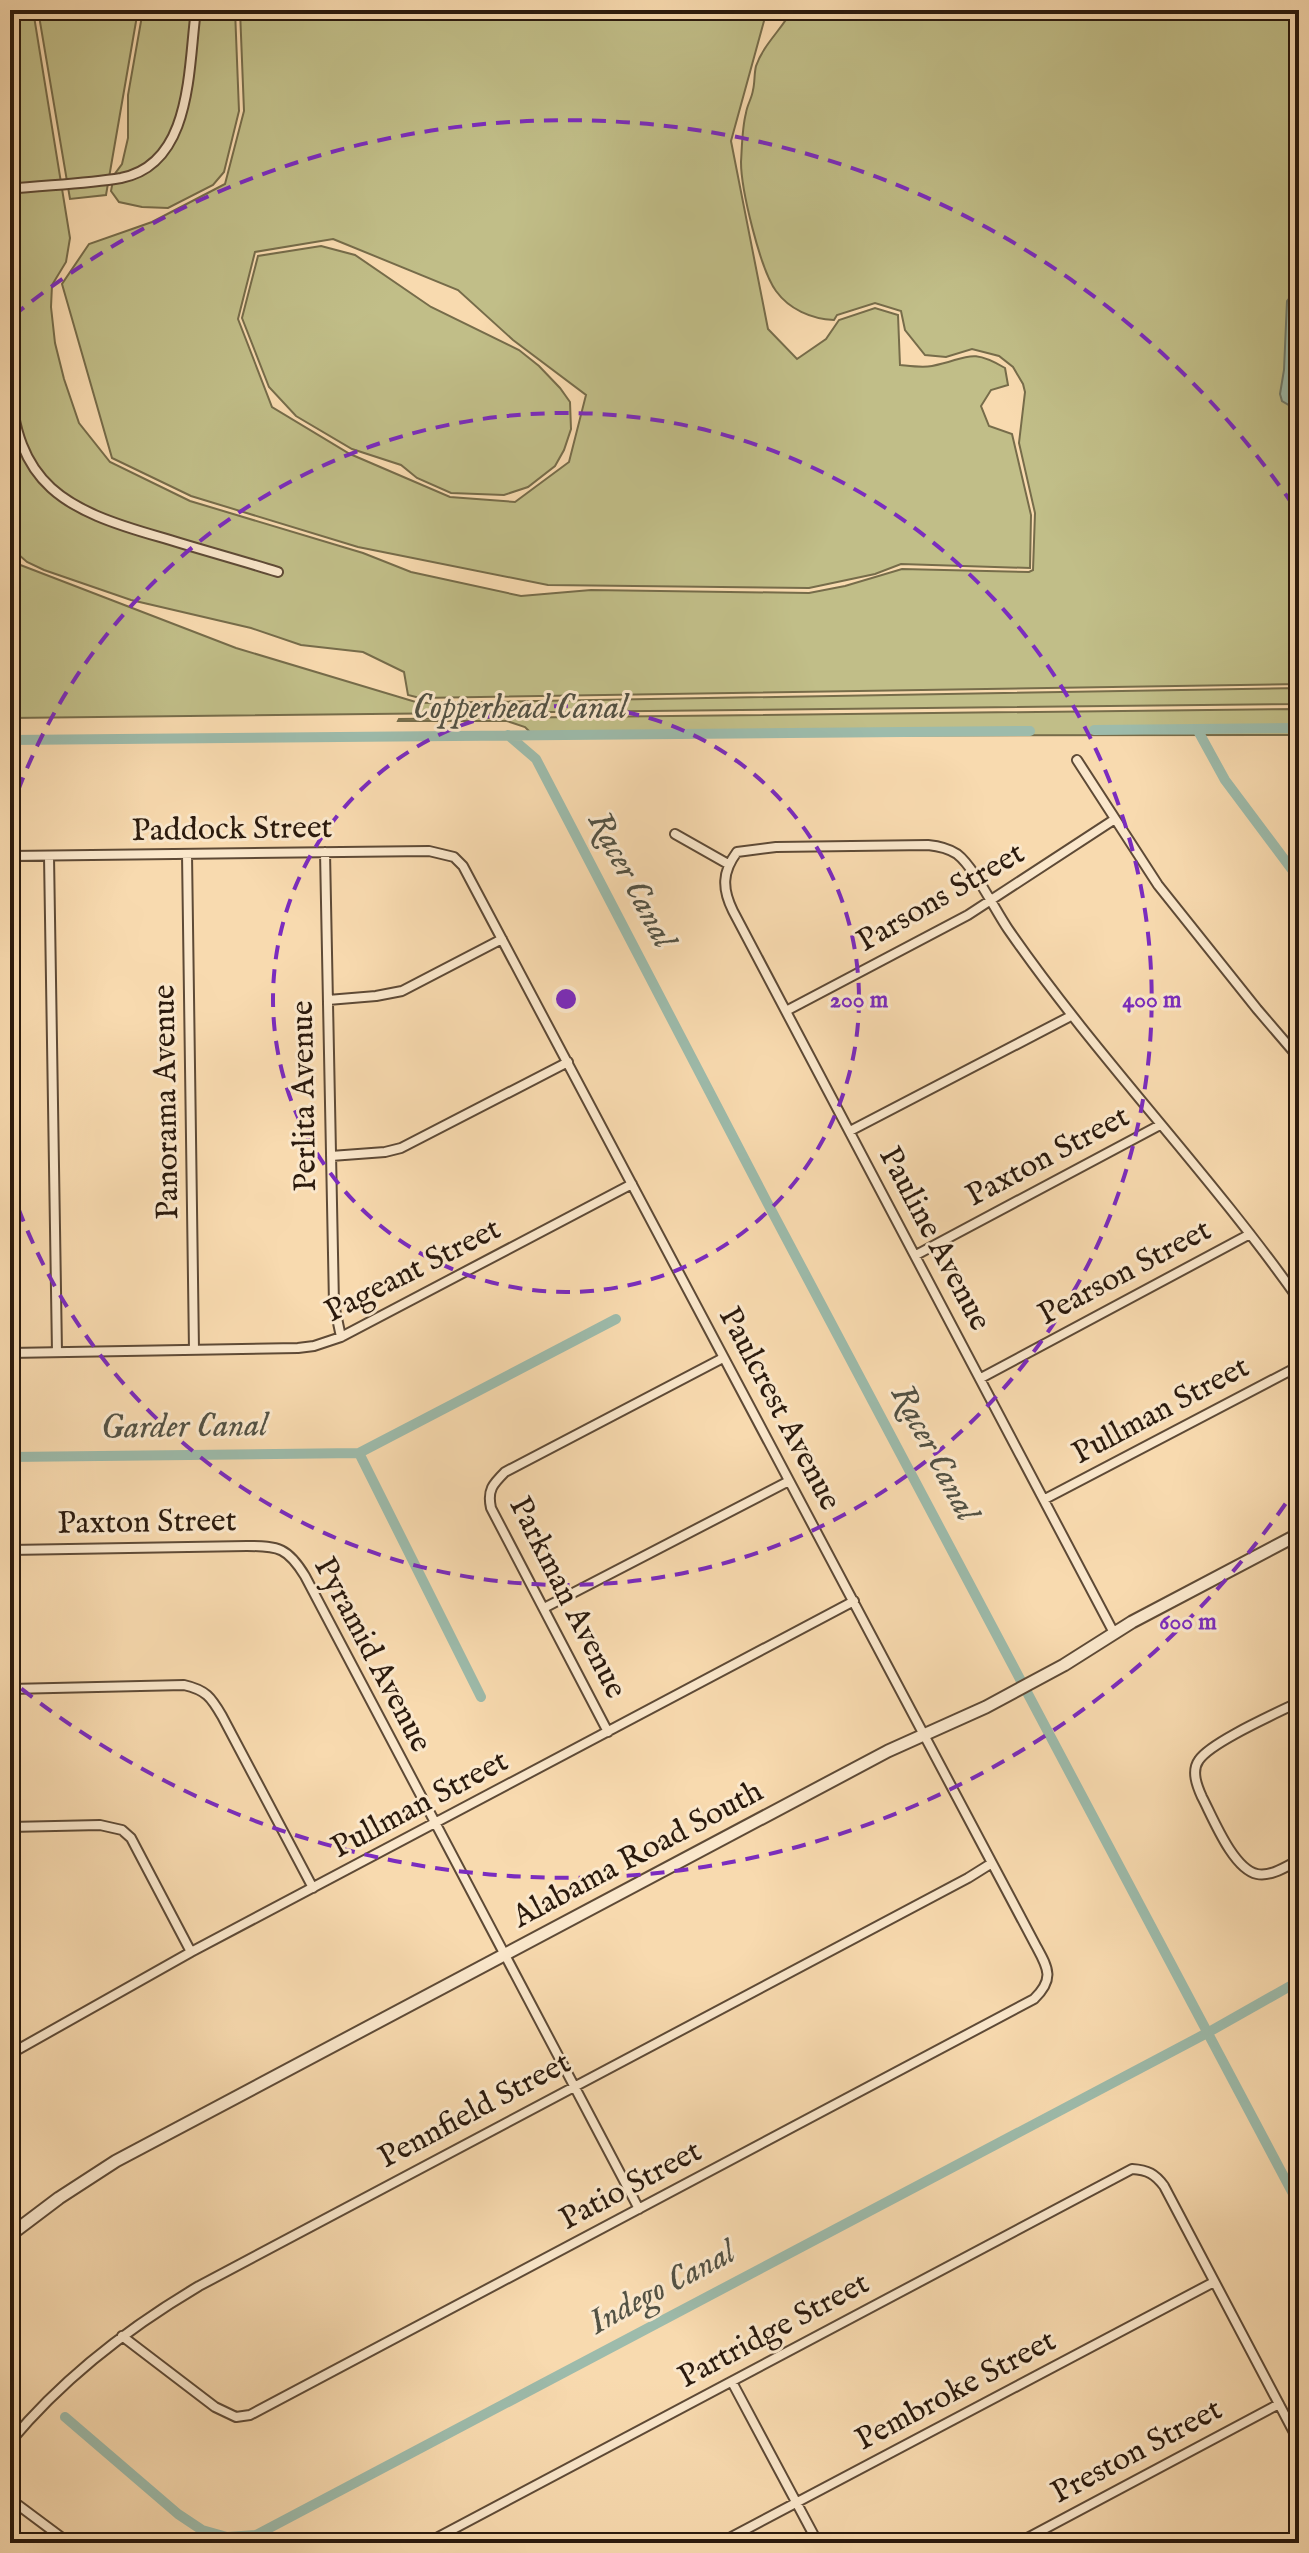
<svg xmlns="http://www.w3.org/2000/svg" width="1309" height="2553" viewBox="0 0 1309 2553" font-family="'IM FELL English',serif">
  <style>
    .green { fill: #c1be88; stroke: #766c4a; stroke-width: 2; fill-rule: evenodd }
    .water { fill: #9dbbab; stroke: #6f7b6c; stroke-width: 2 }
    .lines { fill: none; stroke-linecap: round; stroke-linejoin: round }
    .shore { stroke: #646a5c; stroke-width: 2 }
    .canal { stroke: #9dbbab; stroke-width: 10 }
    .minor-casing { stroke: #5e4a36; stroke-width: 12 }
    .tertiary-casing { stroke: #5e4a36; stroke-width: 15 }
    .minor { stroke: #fae7cb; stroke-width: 8 }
    .tertiary { stroke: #fae7cb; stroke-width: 11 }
    .ring { fill: none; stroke: #7b2cbf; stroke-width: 4; stroke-dasharray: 14 10 }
    .labels { text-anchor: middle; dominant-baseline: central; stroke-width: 6; stroke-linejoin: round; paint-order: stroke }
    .street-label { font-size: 32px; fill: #2b1a0d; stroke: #fae7cb }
    .water-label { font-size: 34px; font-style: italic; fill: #535244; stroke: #fae7cb }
    .centre { fill: #7b2cbf; stroke: #fae7cb; stroke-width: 4 }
    .ring-label { font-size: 24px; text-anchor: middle; font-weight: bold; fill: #7b2cbf; stroke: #fae7cb; stroke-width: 6; stroke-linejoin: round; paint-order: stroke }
  </style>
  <rect width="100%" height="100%" fill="#f8daaf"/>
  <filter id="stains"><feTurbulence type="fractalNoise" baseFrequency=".0025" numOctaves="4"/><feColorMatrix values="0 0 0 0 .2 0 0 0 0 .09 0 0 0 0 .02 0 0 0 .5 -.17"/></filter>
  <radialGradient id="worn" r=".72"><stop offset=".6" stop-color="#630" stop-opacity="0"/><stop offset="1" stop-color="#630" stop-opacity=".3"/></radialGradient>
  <path class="green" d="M10,10H33L70,238L66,262L52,285L51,307L55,343L64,379L79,423L110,462L190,501L363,553L411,572L521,596L591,590L809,593L845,586L902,569L1029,572L1033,570L1035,513L1019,443L1025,392L1023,384L1013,367L999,356L972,349L946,357L925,355L905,330L901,311L875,303L837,315L834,320C811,319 789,309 776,291C760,269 741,189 741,162C742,147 742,128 746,113C747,105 752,98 753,90C755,82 754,74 756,66C763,45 782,29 792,10H1299V684L420,698L408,695L404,672L363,652L301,645L251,628L131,600L44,570L27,562L10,547Z
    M38,10H138L106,195L70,199Z
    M143,10H235L239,111L224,172L213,185L168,208L142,207L119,202L111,191L114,175L122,164L128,138V95Z
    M240,10H767L731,141L768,329L797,359L826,339L839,320L875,308L898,315L900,365C910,366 922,368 932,366C968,359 969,347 1005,368L1008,385L991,390L981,406L989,426L1012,434L1031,515L1030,568L901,564L875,574L809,588L548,585L358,547L191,496L112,458L62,284L89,244L152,222L225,184L244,111ZM333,239L458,290L513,340L586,395L569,462L515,502L450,497L350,454L272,407L238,319L255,252Z
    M321,246L355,255L431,307L519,350L539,366L560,388L570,402L571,429L564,450L555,466L528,487L504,495L451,493L417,478L401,465L352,449L296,416L269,387L242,318L258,256Z
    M10,561L236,648L419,703L1299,688V704L10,718Z
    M1299,709V735L534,736L525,727L507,721H398L399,719Z"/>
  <path class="water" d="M1299,286V411L1282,401L1280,394L1284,370L1287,301Z"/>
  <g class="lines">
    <path class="shore" d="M1299,297C1286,315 1296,369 1289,394L1299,402"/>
    <path class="canal" d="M1197,729L1225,780L1299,879
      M1094,730L1299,728
      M508,735L536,759L768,1204L1299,2205
      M10,740L1030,731
      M359,1453L481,1697
      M10,1457L359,1453L616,1319
      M65,2417L178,2514L202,2530L227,2537L256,2535L1207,2033L1299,1981"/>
    <g class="minor-casing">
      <path id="minor" d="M10,189C47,185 85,184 121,178C193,164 188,67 196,10
        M10,379C15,486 65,510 160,537C199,549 239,560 278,572
        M1077,760L1158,885L1257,1009L1299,1058
        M675,834L728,864
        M325,852L334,1304L341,1337
        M187,854L194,1350
        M10,856L429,851L454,857L463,866L1036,1946C1048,1968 1055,1979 1034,1999L250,2415L236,2417L215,2407L122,2336
        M49,856L57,1352
        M328,1000L376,996L402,991L502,939
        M786,1011L968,915L1115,819
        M850,1131L1071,1016
        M331,1156L385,1152L401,1148L568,1062
        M916,1255L1160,1125
        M10,1353L298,1348L314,1346L341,1337L632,1184
        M981,1378L1250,1234
        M1045,1499L1299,1366
        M10,1550L247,1546C279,1546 288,1548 305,1576L639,2209
        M544,1608L789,1481
        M1114,1633L733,911C722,889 722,872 737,852L776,847L928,845C938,846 948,848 957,854C974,867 995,910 1008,929C1098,1059 1208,1171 1299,1300
        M10,1689L184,1685C206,1690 211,1697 222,1716L313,1888
        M1299,1702C1277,1713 1211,1742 1199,1760C1191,1771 1197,1786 1202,1797C1213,1818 1233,1869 1257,1874C1271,1877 1287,1866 1299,1860
        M608,1732L491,1508C487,1490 493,1484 505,1472L723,1358
        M10,1827L100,1825L122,1830L131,1838L191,1952
        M10,2054L191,1952L854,1601
        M732,2382L818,2543
        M10,2442C63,2378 128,2328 199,2286L968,1878L992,1863
        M10,2499L69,2543
        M427,2543L1132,2169C1148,2170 1155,2174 1164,2186L1299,2442
        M720,2543L1214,2282
        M1018,2543L1279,2404"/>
    </g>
    <g class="tertiary-casing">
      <path id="tertiary" d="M10,2235L59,2198L116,2161L888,1751L986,1707L1064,1665L1132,1622L1299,1534"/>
    </g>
    <use href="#minor" class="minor"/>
    <use href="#tertiary" class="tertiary"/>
  </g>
  <g class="ring">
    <circle cx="566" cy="999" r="293"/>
    <path d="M10 813A586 586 0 1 1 10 1185"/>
    <path d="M1299 1484A879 879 0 0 1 13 1682M13 316A879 879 0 0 1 1299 514"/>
  </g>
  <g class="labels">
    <g class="street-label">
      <text transform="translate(232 830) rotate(-1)">Paddock Street</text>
      <text transform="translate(941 898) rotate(-30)">Parsons Street</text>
      <text transform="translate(305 1096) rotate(-91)">Perlita Avenue</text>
      <text transform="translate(167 1102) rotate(-91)">Panorama Avenue</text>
      <text transform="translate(1048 1157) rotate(-28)">Paxton Street</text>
      <text transform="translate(934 1239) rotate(62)">Pauline Avenue</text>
      <text transform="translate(413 1271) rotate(-27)">Pageant Street</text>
      <text transform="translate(1125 1273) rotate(-28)">Pearson Street</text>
      <text transform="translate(779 1409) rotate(62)">Paulcrest Avenue</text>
      <text transform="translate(1161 1411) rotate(-28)">Pullman Street</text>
      <text transform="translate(147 1523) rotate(-1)">Paxton Street</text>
      <text transform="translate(567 1598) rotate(63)">Parkman Avenue</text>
      <text transform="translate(372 1655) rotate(62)">Pyramid Avenue</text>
      <text transform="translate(420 1805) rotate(-28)">Pullman Street</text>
      <text transform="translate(638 1855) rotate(-28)">Alabama Road South</text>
      <text transform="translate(475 2111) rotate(-28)">Pennfield Street</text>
      <text transform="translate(631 2186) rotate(-28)">Patio Street</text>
      <text transform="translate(774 2331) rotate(-28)">Partridge Street</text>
      <text transform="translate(956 2391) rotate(-28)">Pembroke Street</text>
      <text transform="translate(1137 2452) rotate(-28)">Preston Street</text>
    </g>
    <g class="water-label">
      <text x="520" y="708">Copperhead Canal</text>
      <text transform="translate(631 880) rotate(62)">Racer Canal</text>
      <text transform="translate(184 1427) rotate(-1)">Garder Canal</text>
      <text transform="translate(934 1453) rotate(62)">Racer Canal</text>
      <text transform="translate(662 2288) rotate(-28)">Indego Canal</text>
    </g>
  </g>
  <circle cx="566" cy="999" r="12" class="centre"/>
  <g class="ring-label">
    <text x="859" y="1007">200 m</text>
    <text x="1152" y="1007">400 m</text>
    <text x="1188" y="1629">600 m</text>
  </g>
  <rect width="1309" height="2553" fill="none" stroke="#f8daaf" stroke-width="40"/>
  <rect x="12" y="12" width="1285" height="2529" fill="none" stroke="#2b1a0d" stroke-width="4"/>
  <rect x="20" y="20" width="1269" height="2513" fill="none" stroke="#2b1a0d" stroke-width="2"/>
  <rect width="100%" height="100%" filter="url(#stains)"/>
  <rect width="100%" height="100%" fill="url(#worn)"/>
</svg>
